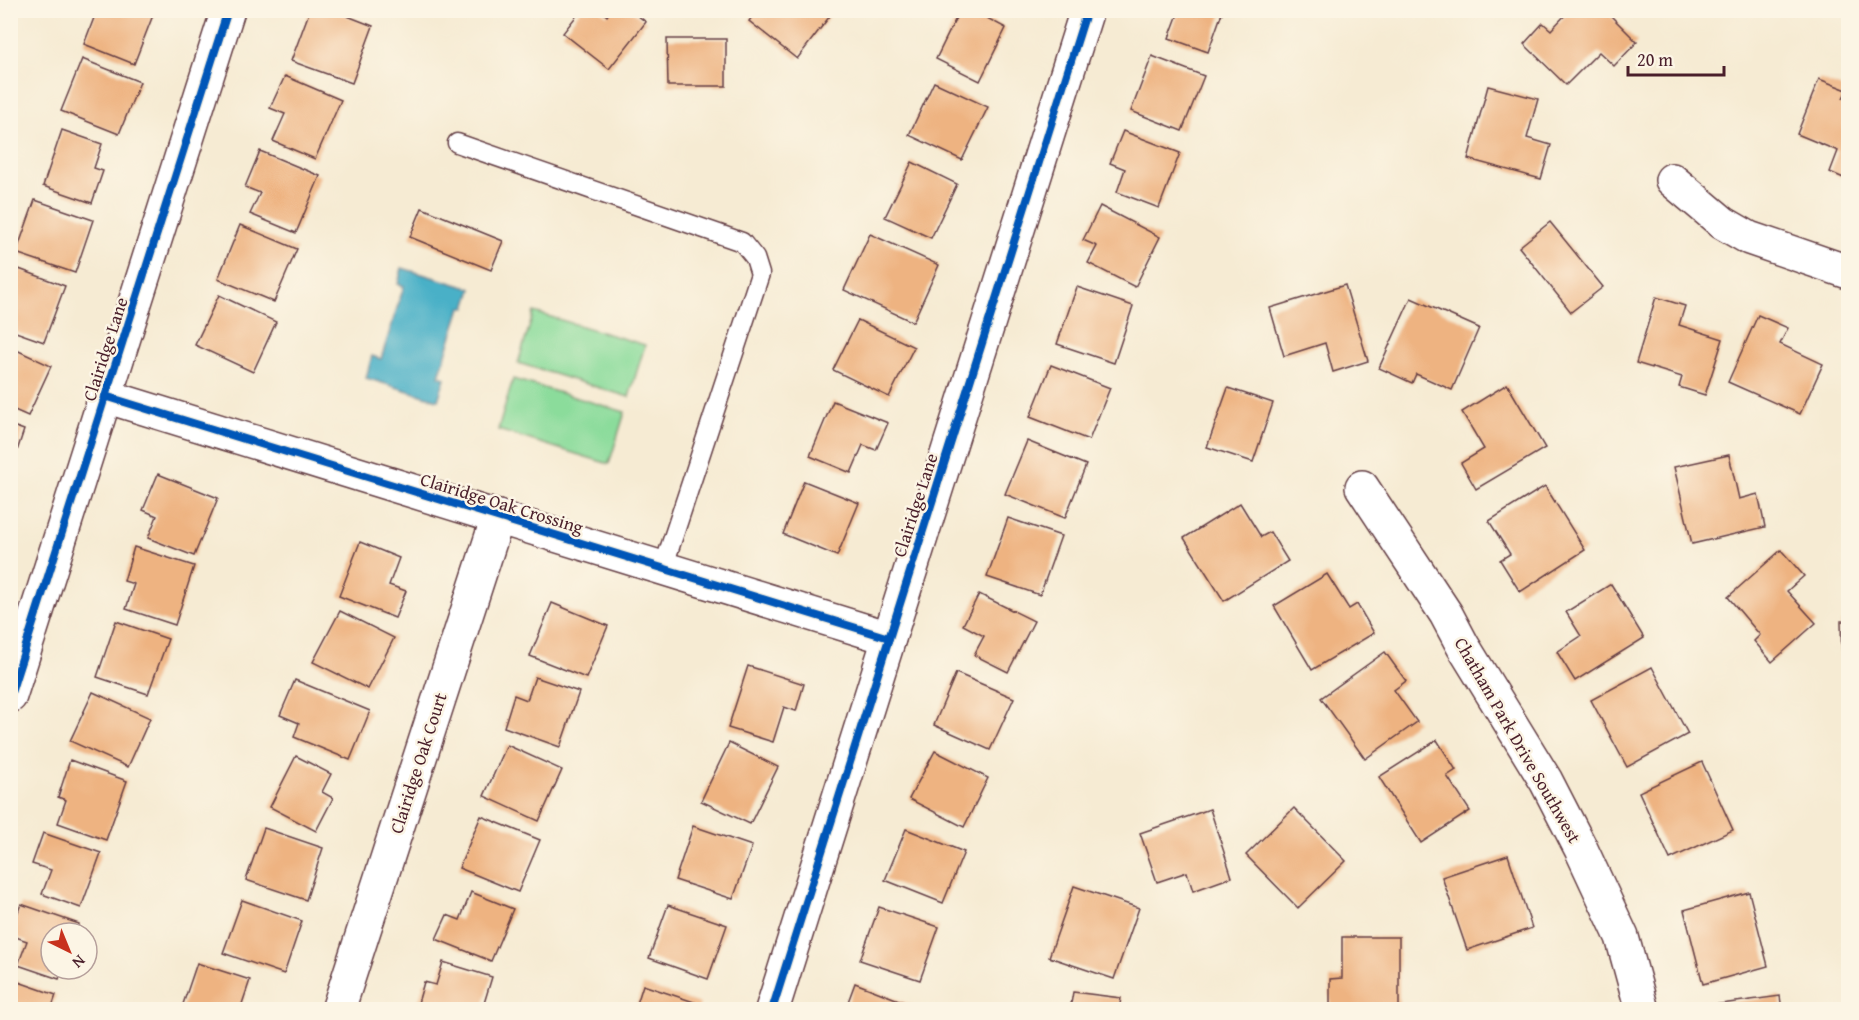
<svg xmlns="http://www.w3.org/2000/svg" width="1859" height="1020" font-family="'Gentium Book Plus',serif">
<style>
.green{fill:#8bdc9b;stroke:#6a7e63;stroke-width:1.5}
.water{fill:#48b0c7;stroke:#496879;stroke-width:1.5}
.building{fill:#eeb381}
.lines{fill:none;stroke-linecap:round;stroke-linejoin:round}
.lane-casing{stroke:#643e44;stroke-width:21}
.street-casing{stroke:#643e44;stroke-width:36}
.lane{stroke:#fff;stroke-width:18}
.street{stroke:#fff;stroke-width:33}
.cycleway-casing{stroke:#fcf5e5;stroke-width:11}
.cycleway{stroke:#0057b8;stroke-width:8}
.labels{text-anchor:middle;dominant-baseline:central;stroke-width:5;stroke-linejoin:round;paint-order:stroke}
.street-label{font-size:18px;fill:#4a1f2b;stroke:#fcf5e5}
</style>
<rect width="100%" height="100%" fill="#fcf5e5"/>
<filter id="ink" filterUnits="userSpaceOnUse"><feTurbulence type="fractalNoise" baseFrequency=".0167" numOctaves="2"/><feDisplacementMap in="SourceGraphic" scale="12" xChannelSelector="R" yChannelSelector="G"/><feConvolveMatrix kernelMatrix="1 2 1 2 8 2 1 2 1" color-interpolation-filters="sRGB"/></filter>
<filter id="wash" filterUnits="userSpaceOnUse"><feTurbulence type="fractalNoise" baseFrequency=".008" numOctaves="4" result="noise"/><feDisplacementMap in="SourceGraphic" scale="24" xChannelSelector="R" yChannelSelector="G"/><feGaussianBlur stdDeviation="1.35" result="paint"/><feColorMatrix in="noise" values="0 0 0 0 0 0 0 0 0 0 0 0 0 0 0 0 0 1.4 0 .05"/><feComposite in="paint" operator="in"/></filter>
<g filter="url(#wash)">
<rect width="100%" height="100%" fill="#f6ebd3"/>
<g class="green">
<path d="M534,312L645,345L629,397L518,363Z"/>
<path d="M513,379L625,412L609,464L498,430Z"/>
</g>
<path class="water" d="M402,268L472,289L466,308L461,307L439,376L445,378L438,400L366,378L372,356L381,359L404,286L398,284Z"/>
<g id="blocks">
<g class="building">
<path d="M97,10H155L134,64L84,44Z"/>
<path d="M310,10H332L373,26L352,83L291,61Z"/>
<path d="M581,10H600L607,16L611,10H630L646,22L609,69L563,33Z"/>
<path d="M757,10H831L833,12L797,59L749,21Z"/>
<path d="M960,10H972L1006,28L980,81L936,59Z"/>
<path d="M1223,10L1208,52L1169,38L1178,14L1169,10Z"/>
<path d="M1570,10H1605L1637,42L1614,66L1599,52L1566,85L1524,44L1543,23L1551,30Z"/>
<path d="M667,39H726V86H668Z"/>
<path d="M1152,56L1204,76L1182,131L1131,111Z"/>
<path d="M82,59L140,82L119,134L61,111Z"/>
<path d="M285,76L341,100L315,159L273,141L285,114L270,108Z"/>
<path d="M1819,79L1847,90L1843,98L1848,100V180L1830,172L1838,151L1797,134Z"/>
<path d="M934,82L988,107L962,160L909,135Z"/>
<path d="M1488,86L1538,99L1527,138L1551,145L1541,179L1468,159Z"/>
<path d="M62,130L102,144L94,168L103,171L92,203L43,186Z"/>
<path d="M1123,131L1180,153L1159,208L1117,192L1125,169L1110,163Z"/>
<path d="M260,151L320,176L296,233L250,214L260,193L245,187Z"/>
<path d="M912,162L957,184L931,238L885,217Z"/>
<path d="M35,200L93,220L75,273L16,253Z"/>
<path d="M1100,206L1160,237L1135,287L1088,263L1097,246L1083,240Z"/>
<path d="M422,208L503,241L491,270L410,237Z"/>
<path d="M1550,222L1603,287L1571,312L1519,247Z"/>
<path d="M240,225L297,249L274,302L218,279Z"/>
<path d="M870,234L939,265L913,322L844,290Z"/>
<path d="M19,269L65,286L44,342L10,330V291Z"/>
<path d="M1345,285L1368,361L1333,372L1325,343L1284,356L1270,308Z"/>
<path d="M1077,287L1133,306L1114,363L1057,344Z"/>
<path d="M219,295L276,322L253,372L195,345Z"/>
<path d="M1656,297L1685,306L1679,325L1723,339L1705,395L1679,387L1682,377L1636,363Z"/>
<path d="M1411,298L1479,328L1452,390L1416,374L1412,383L1379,368Z"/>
<path d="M1758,315L1788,328L1780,344L1823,364L1800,414L1728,382Z"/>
<path d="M858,320L914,347L889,397L833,370Z"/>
<path d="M10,347L51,366L28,416L10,408Z"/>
<path d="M1051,365L1110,388L1089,440L1030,417Z"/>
<path d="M1507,384L1545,448L1476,489L1461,463L1484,449L1462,412Z"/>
<path d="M1228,388L1273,403L1253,462L1207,447Z"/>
<path d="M833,401L888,423L876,450L863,445L851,473L810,456Z"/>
<path d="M10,425L24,430L11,469H10Z"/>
<path d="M1027,441L1086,465L1065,518L1005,494Z"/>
<path d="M1729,455L1739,499L1758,494L1765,527L1692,544L1674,467Z"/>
<path d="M158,474L218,498L194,556L148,538L157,516L143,510Z"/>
<path d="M804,481L859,503L837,556L783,534Z"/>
<path d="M1545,486L1585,550L1520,592L1500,560L1510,554L1489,521Z"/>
<path d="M1240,503L1261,537L1270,532L1288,561L1224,601L1184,538Z"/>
<path d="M1008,518L1061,536L1040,595L987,577Z"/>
<path d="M360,542L399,558L389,585L406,591L395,618L339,596Z"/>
<path d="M134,547L194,566L175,625L126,609L134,584L124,581Z"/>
<path d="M1781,550L1804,576L1787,591L1816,623L1772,662L1754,641L1760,635L1728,597Z"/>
<path d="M1327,574L1349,609L1357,604L1374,633L1312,670L1274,606Z"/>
<path d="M1611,584L1644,638L1575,681L1557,652L1581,636L1566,612Z"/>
<path d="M979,594L1034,621L1008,672L974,655L984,636L963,625Z"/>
<path d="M552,603L608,626L586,678L530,656Z"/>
<path d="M340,611L394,638L368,689L313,662Z"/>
<path d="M116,621L168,639L148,694L97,677Z"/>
<path d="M1841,621H1848V663H1842Z"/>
<path d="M1385,652L1406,681L1394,690L1417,722L1365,759L1321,698Z"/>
<path d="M748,666L804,684L796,711L784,707L773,742L728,728Z"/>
<path d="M1652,667L1688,734L1627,767L1591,700Z"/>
<path d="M956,673L1014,698L990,750L934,725Z"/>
<path d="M535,677L579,692L560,747L504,727L514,695L527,700Z"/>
<path d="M295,680L370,711L350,760L294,737L299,723L280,715Z"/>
<path d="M93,692L150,718L128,767L70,741Z"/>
<path d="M1437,740L1456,770L1447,776L1470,811L1421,843L1379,777Z"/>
<path d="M729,743L778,767L750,824L701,801Z"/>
<path d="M507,745L562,770L539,821L484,796Z"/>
<path d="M935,751L988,778L964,827L909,799Z"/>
<path d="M296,756L331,774L322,792L333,798L316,831L270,807Z"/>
<path d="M70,760L127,781L106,840L58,823L66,800L58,797Z"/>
<path d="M1702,762L1733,830L1670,859L1639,792Z"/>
<path d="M1294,808L1346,861L1298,908L1246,855Z"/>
<path d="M1210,809L1232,877L1193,891L1187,872L1157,882L1140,833Z"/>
<path d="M481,816L540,840L518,892L459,868Z"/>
<path d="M693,826L752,846L733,899L675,880Z"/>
<path d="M264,828L323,848L306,900L246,880Z"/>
<path d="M906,829L964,852L943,903L885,880Z"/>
<path d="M43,833L101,853L81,908L42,894L51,870L32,864Z"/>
<path d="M1508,855L1532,928L1467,950L1442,877Z"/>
<path d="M1074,886L1139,908L1114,979L1049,957Z"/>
<path d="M471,892L513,909L491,961L436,939L447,915L460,920Z"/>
<path d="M1749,892L1768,966L1703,984L1684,910Z"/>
<path d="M242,900L302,921L284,974L223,953Z"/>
<path d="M21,904L79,924L76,933H51V969H63L59,979L18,965L27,941L10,935V933Z"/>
<path d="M668,905L727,925L708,979L649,958Z"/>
<path d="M879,907L939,927L920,980L860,960Z"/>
<path d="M1342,937H1399V1010H1330V979L1342,978Z"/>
<path d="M443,962L492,977L482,1010H416L424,982L436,985Z"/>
<path d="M197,963L250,980L240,1010H181Z"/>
<path d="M10,979L56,995L51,1010H10Z"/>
<path d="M855,983L914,1006L912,1010H845Z"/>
<path d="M643,985L700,1004L698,1010H635Z"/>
<path d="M1073,992L1121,998L1119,1010H1070Z"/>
<path d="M1780,996L1782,1010H1714V1005Z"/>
</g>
</g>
</g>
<g filter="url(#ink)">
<use href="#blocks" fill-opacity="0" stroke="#643e44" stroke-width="1.5"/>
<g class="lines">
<g class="lane-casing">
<path id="lane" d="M457,143L742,242L755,258L760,274L663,568"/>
</g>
<g class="street-casing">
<g id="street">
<path d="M1672,180L1723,223L1749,238L1848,272"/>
<path d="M105,396L889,638"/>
<path d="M1362,487L1446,614L1463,646L1546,781L1581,849L1622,937L1642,1010"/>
<path d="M10,696L228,10"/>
<path d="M338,1010L498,517"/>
<path d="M772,1010L1087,10"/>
</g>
</g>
<use href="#lane" class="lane"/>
<use href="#street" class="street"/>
<g class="cycleway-casing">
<g id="cycleway">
<path d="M105,396L889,638"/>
<path d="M10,696L228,10"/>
<path d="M772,1010L1087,10"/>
</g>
</g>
<use href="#cycleway" class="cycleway"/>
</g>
</g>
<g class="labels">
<g class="street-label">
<text transform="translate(105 349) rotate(-72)">Clairidge Lane</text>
<text transform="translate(502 503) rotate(17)">Clairidge Oak Crossing</text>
<text transform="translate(915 505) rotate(-72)">Clairidge Lane</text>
<text transform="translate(1518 740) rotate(60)">Chatham Park Drive Southwest</text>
<text transform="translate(418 763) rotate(-72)">Clairidge Oak Court</text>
</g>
</g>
<rect width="1859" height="1020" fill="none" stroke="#fcf5e5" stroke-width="36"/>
<g transform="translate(69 951) rotate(137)"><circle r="28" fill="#fcf5e5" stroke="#b59f9b" stroke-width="1.5"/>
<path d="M0-4.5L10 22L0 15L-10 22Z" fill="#c8321e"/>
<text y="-9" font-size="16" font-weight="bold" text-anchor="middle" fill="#4a1f2b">N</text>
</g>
<path d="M1628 66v9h96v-9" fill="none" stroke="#4a1f2b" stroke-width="3"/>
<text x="1637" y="66" font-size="18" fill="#4a1f2b" stroke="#fcf5e5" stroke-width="4.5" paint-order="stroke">20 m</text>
</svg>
